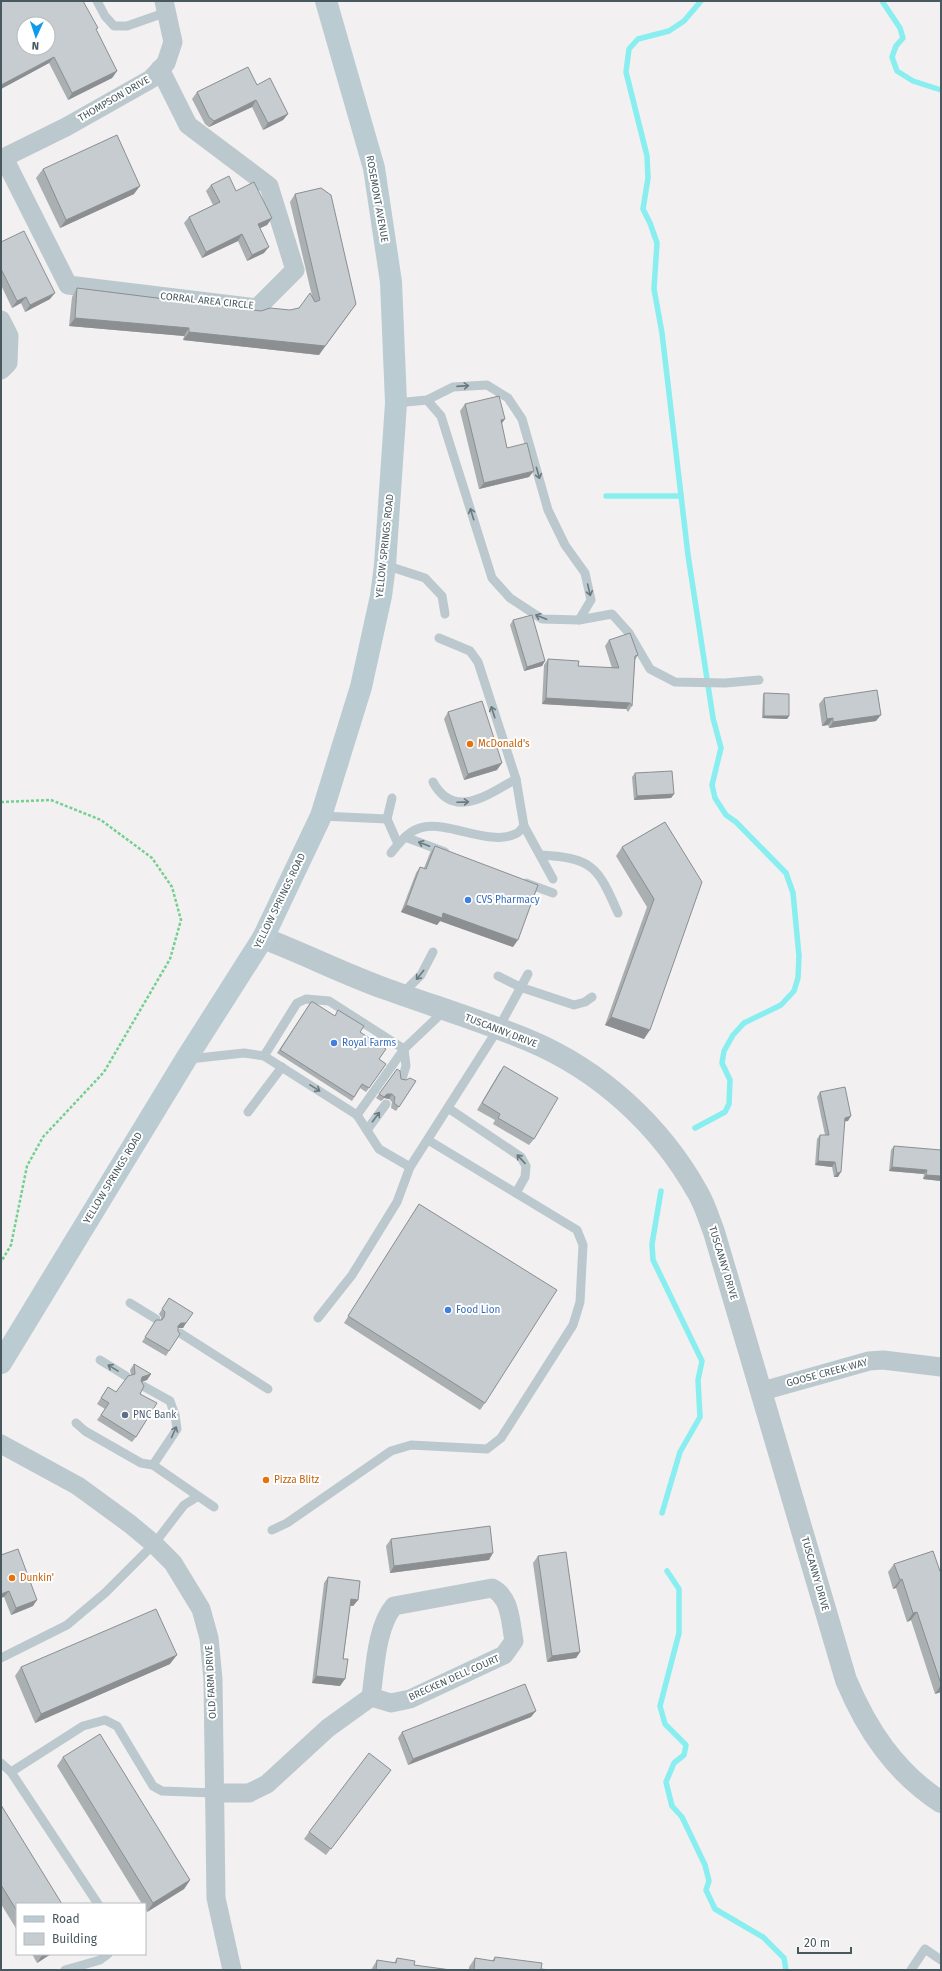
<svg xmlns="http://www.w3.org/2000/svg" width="942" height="1971" font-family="'Fira Sans',sans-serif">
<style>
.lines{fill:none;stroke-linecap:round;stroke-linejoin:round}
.stream{stroke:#88eeef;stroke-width:5.5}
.path{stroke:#73d091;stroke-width:2.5;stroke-dasharray:3 2;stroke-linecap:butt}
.service{stroke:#bbc8cd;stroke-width:9}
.minor{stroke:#bbc8cd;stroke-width:19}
.tertiary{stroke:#bbc8cd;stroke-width:22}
.secondary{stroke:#bbcbd2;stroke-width:22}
.wall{fill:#aaafb2}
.shaded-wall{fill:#8b8f91}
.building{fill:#c6cccf;stroke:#8b8f91;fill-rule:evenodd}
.oneway{stroke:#6a7a7f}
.food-dot{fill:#e8710a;stroke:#fff;stroke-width:1.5}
.shop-dot{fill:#3f7fe0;stroke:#fff;stroke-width:1.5}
.service-dot{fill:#5c6f8a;stroke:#fff;stroke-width:1.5}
.labels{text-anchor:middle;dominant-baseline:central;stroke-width:4;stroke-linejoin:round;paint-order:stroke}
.street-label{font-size:10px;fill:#47585e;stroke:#fff}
.food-label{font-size:10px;fill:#c56008;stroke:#fff;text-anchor:start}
.shop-label{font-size:10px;fill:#366cbe;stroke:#fff;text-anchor:start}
.service-label{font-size:10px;fill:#4e5e75;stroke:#fff;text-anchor:start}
</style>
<rect width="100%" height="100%" fill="#f2f0f0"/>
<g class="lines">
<g class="stream">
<path d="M882,1L900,28L903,38L896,46L892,57L897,71L913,81L941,90"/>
<path d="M606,496H681"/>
<path d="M695,1128L725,1112L729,1104L730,1080L722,1063L724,1051L733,1035L744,1023L781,1005L794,991L798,978L799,956L793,893L786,873L736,822L726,815L715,798L712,785L721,748L713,718L688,555L662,333L654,289L657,243L650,223L643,209L648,178L647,156L626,72L629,49L638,39L669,31L684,21L701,1"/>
<path d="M661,1191L652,1244L653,1260L702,1361L698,1380L700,1417L680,1452L662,1513"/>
<path d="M667,1571L679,1589V1633L660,1706L665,1724L686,1745L684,1755L674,1763L666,1782L672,1806L682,1817L705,1865L709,1881L706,1890L715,1909L763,1937L784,1958L786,1970"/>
</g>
<path class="path" d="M1,802L51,800L101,820L152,858L172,887L181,920L170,959L104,1072L43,1137L27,1166L11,1245L1,1262"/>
<g class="service">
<path d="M97,1L105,16L114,26H127L167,12"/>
<path d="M427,400L441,416L492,578L510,598L542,619L579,620L612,614L629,633L650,669L675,682L725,683L759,680"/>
<path d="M396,403L427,400L453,387L487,385L508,398L522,419L548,510L565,545L585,573L591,600L579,620"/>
<path d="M385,565L425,578L442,596L445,614"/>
<path d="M516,779L524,826L553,879"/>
<path d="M433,782C454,821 489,794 516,779L478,662L470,651L439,638"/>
<path d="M321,816L387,819L392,798"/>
<path d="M387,819L398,844"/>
<path d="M405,837L445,852"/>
<path d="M391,853C400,842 410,829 424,827C450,822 491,846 515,834C519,833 522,828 524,826"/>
<path d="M541,855C593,858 598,867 618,913"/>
<path d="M526,883L553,893"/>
<path d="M498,976L520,987L574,1005L585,1002L592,997"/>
<path d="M402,994L421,975L433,952"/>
<path d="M264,1056L297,1003L306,999L329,1001L404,1049L406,1066L402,1079"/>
<path d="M189,1059L244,1053L264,1056L357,1115L379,1149L410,1167"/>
<path d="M448,1108L521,1157L526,1166L525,1177L516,1193"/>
<path d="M248,1112L282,1067"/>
<path d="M357,1115L404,1049L444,1011"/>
<path d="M367,1130L386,1104"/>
<path d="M130,1303L156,1319"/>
<path d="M318,1318L352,1275L397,1202L410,1167L498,1029L528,974"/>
<path d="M180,1333L268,1389"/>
<path d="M100,1360L126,1376"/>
<path d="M143,1386L170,1401L175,1415L177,1429L153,1465"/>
<path d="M76,1423L85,1431L141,1463L153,1465L214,1507"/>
<path d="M272,1530L287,1523L391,1451L411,1445L487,1449L501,1438L573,1325L580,1302L583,1245L577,1230L428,1140"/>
<path d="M1,1658L67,1625L105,1593L154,1544L184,1505L197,1497"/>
<path d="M1,1763L11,1772L98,1904"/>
<path d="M11,1772L83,1726L105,1720L117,1726L153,1786L162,1791L214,1793"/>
<path d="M65,1970L100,1960L108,1954"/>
<path d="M911,1970L925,1949L941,1960"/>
</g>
<g class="minor">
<path d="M4,158L68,285L257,308L295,270L269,186L188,125L160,69"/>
<path d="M1,159L66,127L151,79L166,63L173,42L164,1"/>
<path d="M1,320L9,336L8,363L1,370"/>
<path d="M762,1391L869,1361L883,1360L941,1367"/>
<path d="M1,1444L78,1486L130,1524L154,1544L173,1563L201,1609L209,1638L213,1679L216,1898L232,1970"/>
<path d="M214,1793H249L267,1784L328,1728L371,1697C375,1670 376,1627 394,1606L492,1588C511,1598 510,1620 514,1641L504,1655L410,1699L391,1703L371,1697"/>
</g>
<path class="tertiary" d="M263,938C305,954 344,974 386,989C433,1006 482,1021 528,1040C600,1070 660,1125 698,1193C705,1205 709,1219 714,1232L846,1680C867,1730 895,1772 941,1802"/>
<path class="secondary" d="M1,1363L186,1059L263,938L321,816L361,687L381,596L385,565L396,403L391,282L374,168L326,1"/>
</g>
<g class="wall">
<path d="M96,30L117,71L112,78L68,100L49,63L1,89Z"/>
<path d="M257,85L288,114L283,120L263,130L252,107L209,127L205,124L192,99L197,92Z"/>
<path d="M43,169L134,194L60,228L36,178Z"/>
<path d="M211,185L236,191L272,218L267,225L260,228L264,253L247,261L238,241L202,258L184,223L189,217L213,205L206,191Z"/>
<path d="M295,194L331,195L319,355L183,340L184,336L69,326L72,297L77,288L261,311L290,310L299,308L312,296L290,202Z"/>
<path d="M1,242L50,299L25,312L21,303L12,308L1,285Z"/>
<path d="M465,404L501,424L507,448L529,477L479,489L460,411Z"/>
<path d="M513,620L545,661L542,666L524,671L510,625Z"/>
<path d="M609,640L638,655L635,660L632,706L628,712L626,709L542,704L544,665L548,659L578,666L612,668L605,646Z"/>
<path d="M764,693L789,716L787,719L762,718L763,695Z"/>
<path d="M824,698L876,721L829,728L828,725L822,726L819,704Z"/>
<path d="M448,712L497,770L464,780L444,719Z"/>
<path d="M635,773L674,794L671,798L634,800L632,777Z"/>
<path d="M665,822L644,1039L605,1025L647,907L616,856L622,847Z"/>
<path d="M435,846L513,947L440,921L437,925L401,912L416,873L420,867L424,868L430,853Z"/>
<path d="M311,1002L360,1032L379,1059L386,1064L366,1092L360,1088L352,1101L277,1053Z"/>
<path d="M504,1066L534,1139L529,1145L493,1124L495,1120L477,1110L499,1073Z"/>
<path d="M397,1069L401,1079L406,1080L416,1081L396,1111L391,1108L392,1102L389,1099L384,1098L381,1101L376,1098Z"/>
<path d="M820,1092L848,1121H845L838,1177H834L832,1167L815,1165L817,1139L820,1135H825L817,1097Z"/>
<path d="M894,1146L941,1181L923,1179L924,1174L889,1171L891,1150Z"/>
<path d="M419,1204L485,1403L480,1410L344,1323Z"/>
<path d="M169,1298L186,1323L183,1328H178L169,1351L166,1356L142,1342L156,1320H161V1317L159,1314Z"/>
<path d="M134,1364L151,1374L147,1380L142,1382L136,1437L132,1442L97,1420L105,1409L97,1404L108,1387L116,1392L131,1375L130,1370Z"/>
<path d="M391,1539L489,1560L390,1573L386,1546Z"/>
<path d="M1,1555L33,1606L11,1615L4,1597Z"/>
<path d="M538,1556L580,1652L576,1658L547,1662L533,1563Z"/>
<path d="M894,1564L941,1574V1692L935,1694L911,1620L907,1622L896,1588L893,1589L888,1572Z"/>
<path d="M328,1577L358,1600L353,1606H350L340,1686L312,1683L324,1583Z"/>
<path d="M170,1664L35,1723L15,1676L21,1667Z"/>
<path d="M531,1717L408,1765L398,1738L402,1732Z"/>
<path d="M63,1757L190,1880L184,1889L147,1912L145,1908V1904H142L57,1766Z"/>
<path d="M386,1776L326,1855L304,1839L309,1832Z"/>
<path d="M1,1805L17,1904V1930L1,1904Z"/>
<path d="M32,1954H51L37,1963Z"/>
<path d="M495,1957L541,1969L550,1970H469V1967L475,1958L492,1961Z"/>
<path d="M397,1958L414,1965L451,1970H371L377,1960L394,1963Z"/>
</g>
<g class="shaded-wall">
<path d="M54,57L49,63L1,89V85Z"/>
<path d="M117,71L112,78L68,100L72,93Z"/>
<path d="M256,100L252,107L209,127L214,121Z"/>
<path d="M288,114L283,120L263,130L268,123Z"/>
<path d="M140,186L134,194L60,228L66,220Z"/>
<path d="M272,218L267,225L254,231L258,224Z"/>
<path d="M242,234L238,241L202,258L206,252Z"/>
<path d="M269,247L264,253L247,261L252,255Z"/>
<path d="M55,293L50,299L25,312L30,305Z"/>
<path d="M26,297L21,303L12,308L17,301Z"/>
<path d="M356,304L319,355L183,340L189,332Z"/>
<path d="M75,318L189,328L184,336L69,326Z"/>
<path d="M505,419L500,426L501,420Z"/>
<path d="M534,471L529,477L479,489L484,483Z"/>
<path d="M545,661L542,666L524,671L527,667Z"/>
<path d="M546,698L630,703L626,709L542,704Z"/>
<path d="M881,715L876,721L829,728L833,722Z"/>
<path d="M764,716H789L787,719L762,718Z"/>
<path d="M833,718L828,725L822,726L827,719Z"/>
<path d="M502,763L497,770L464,780L468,774Z"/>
<path d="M674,794L671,798L634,800L637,796Z"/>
<path d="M406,905L443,913L518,940L513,947L440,921L437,925L401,912Z"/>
<path d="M611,1017L650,1030L644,1039L605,1025Z"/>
<path d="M387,1094H392L389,1099L384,1098L381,1101L384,1097Z"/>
<path d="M851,1116L848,1121L842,1122L845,1118Z"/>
<path d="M818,1161L835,1162L832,1167L815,1165Z"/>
<path d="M892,1167L927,1170L924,1174L889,1171Z"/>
<path d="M841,1172L838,1177H834L837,1173Z"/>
<path d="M926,1175L941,1176V1181L923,1179Z"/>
<path d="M181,1323H186L183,1328H178V1326Z"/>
<path d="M151,1374L147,1380L138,1383L142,1377Z"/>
<path d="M493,1553L489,1560L390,1573L394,1566Z"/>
<path d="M902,1579L896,1588L893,1589L900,1580Z"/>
<path d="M9,1591L4,1597L1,1598V1594Z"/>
<path d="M351,1599L358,1600L353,1606L346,1605Z"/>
<path d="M37,1600L33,1606L11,1615L16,1608Z"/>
<path d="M917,1612L911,1620L907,1622L913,1613Z"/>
<path d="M580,1652L576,1658L547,1662L552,1656Z"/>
<path d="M177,1655L170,1664L35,1723L41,1714Z"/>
<path d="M316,1676L345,1679L340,1686L312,1683Z"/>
<path d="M941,1685V1692L935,1694Z"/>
<path d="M536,1711L531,1717L408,1765L413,1759Z"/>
<path d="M190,1880L184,1889L147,1912L153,1903Z"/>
<path d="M43,1954H51L37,1963Z"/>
</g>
<g class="building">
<path d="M1,1H83L98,28L96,29L117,71L72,93L54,57L1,85ZM24,24H48V48H24Z"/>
<path d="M248,67L257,85L270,78L288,114L268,123L256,100L214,121L209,117L197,92Z"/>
<path d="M117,135L140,186L66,220L43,169Z"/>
<path d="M229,176L236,191L254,182L272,218L258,224L269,247L252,255L242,234L206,252L189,217L220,202L211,185Z"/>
<path d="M321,188L331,195L356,304L325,346L189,332V328L75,318L77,288L261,311L270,308L290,310L299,308L310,293L315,302L320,300L295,194Z"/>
<path d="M24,231L55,293L30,305L26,297L17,301L1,269V242Z"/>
<path d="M499,396L505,419L501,420L507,448L527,443L534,471L484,483L465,404Z"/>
<path d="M532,615L545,661L527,667L513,620Z"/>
<path d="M630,633L638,655L635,656L632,706L630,703L546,698L548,659L579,661L578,666L619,668L609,640Z"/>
<path d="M877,690L881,715L833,722V718L827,719L824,698Z"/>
<path d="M764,693L789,694V716H764Z"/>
<path d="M482,701L502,763L468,774L448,712Z"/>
<path d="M672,771L674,794L637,796L635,773Z"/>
<path d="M665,822L702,882L650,1030L611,1017L654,899L622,847Z"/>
<path d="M435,846L538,885L518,940L443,913L442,918L406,905L420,867L426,869Z"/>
<path d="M311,1002H313L335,1016L338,1010L364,1026L360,1032L386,1049L379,1059L386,1064L369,1088L362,1084L354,1097L280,1050Z"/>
<path d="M504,1066L558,1098L534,1139L498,1118L500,1114L482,1103Z"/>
<path d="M397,1069L400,1071L401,1079L406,1080L410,1078L416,1081L399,1107L394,1103L395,1097L392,1094H387L384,1097L379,1094Z"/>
<path d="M845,1087L851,1116L845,1118L841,1172L837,1173L835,1162L818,1161L820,1135H829L820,1092Z"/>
<path d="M894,1146L941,1150V1176L926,1175L927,1170L892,1167Z"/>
<path d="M419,1204L557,1290L485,1403L348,1316Z"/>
<path d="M169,1298L193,1313L186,1323H181L178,1326V1331L180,1334L169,1351L145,1337L156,1320H162L164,1317L165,1312L162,1309Z"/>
<path d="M134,1364L151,1374L142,1377L141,1381L144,1386L140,1394L157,1403L136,1437L101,1415L109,1403L101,1398L108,1387L116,1392L128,1376L135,1374Z"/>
<path d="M490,1526L493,1553L394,1566L391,1539Z"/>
<path d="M18,1549L37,1600L16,1608L9,1591L1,1594V1555Z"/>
<path d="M933,1551L941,1574V1684L917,1612L913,1613L902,1579L900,1580L894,1564Z"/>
<path d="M566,1552L580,1652L552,1656L538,1556Z"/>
<path d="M328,1577L360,1581L358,1600L351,1599L343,1659H348L345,1679L316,1676Z"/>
<path d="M156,1609L177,1655L41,1714L21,1667Z"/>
<path d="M525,1684L536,1711L413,1759L402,1732Z"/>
<path d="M100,1734L190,1880L153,1903L63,1757Z"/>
<path d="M369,1753L391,1770L331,1849L309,1832Z"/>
<path d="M1,1805L62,1904H17V1911L1,1885Z"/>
<path d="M495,1957L542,1963L541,1969L550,1970H474L475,1958L494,1961Z"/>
<path d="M397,1958L415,1961L414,1965L451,1970H376L377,1960L396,1963Z"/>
</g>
<defs><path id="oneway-shaft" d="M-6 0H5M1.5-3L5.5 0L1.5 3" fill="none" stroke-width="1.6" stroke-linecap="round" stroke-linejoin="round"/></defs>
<g class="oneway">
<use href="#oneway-shaft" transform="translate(463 386) rotate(-4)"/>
<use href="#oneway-shaft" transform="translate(538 473) rotate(74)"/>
<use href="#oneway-shaft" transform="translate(472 514) rotate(-107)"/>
<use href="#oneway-shaft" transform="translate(589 590) rotate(77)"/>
<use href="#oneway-shaft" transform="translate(541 617) rotate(-159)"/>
<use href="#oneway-shaft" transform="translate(493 712) rotate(-108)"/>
<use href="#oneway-shaft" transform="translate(463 802) rotate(-2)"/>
<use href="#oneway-shaft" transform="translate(424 844) rotate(-159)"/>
<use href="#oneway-shaft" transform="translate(420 975) rotate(129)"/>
<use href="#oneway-shaft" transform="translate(315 1088) rotate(32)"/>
<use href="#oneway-shaft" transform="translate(376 1117) rotate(-53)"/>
<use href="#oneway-shaft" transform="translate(521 1159) rotate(-133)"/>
<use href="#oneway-shaft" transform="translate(113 1368) rotate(-149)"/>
<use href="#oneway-shaft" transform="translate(174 1432) rotate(-66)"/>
</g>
<g class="food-dot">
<circle cx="470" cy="744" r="4"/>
<circle cx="266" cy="1480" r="4"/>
<circle cx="12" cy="1578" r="4"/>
</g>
<g class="shop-dot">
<circle cx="468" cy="900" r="4"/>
<circle cx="334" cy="1043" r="4"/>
<circle cx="448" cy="1310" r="4"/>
</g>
<circle class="service-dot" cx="125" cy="1415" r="4"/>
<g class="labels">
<g class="street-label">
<text transform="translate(114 99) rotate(-30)">THOMPSON DRIVE</text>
<text transform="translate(377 199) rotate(80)">ROSEMONT AVENUE</text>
<text transform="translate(207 301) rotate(6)">CORRAL AREA CIRCLE</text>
<text transform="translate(385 546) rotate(-84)">YELLOW SPRINGS ROAD</text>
<text transform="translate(280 901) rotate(-64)">YELLOW SPRINGS ROAD</text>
<text transform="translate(501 1031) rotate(21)">TUSCANNY DRIVE</text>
<text transform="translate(113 1178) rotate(-59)">YELLOW SPRINGS ROAD</text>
<text transform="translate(723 1263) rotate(73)">TUSCANNY DRIVE</text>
<text transform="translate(827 1373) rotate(-15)">GOOSE CREEK WAY</text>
<text transform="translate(815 1574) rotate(74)">TUSCANNY DRIVE</text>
<text transform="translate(454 1678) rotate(-24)">BRECKEN DELL COURT</text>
<text transform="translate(211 1682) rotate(-93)">OLD FARM DRIVE</text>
</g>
<g class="food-label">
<text x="478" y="744">McDonald's</text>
<text x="274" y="1480">Pizza Blitz</text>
<text x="20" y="1578">Dunkin'</text>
</g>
<g class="shop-label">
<text x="476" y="900">CVS Pharmacy</text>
<text x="342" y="1043">Royal Farms</text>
<text x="456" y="1310">Food Lion</text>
</g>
<g class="service-label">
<text x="133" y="1415">PNC Bank</text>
</g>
</g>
<rect width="942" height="1971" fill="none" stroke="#47585e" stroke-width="4"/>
<rect x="16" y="1903" width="130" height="52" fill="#ffffff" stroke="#b5bcbf"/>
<rect x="24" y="1916" width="20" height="6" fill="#bbcbd2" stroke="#b5bcbf"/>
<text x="52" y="1923" font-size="12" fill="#47585e">Road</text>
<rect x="24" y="1933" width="20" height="12" fill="#c6cccf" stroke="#b5bcbf"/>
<text x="52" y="1943" font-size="12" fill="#47585e">Building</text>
<g transform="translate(36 36) rotate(183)"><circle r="19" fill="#ffffff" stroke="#b5bcbf"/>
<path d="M0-3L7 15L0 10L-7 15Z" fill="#129aea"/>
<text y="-6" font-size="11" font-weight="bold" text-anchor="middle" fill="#47585e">N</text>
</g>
<path d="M798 1947v6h53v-6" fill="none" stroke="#47585e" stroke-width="2"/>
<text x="804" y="1947" font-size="12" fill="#47585e" stroke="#ffffff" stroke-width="3" paint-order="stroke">20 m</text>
</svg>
